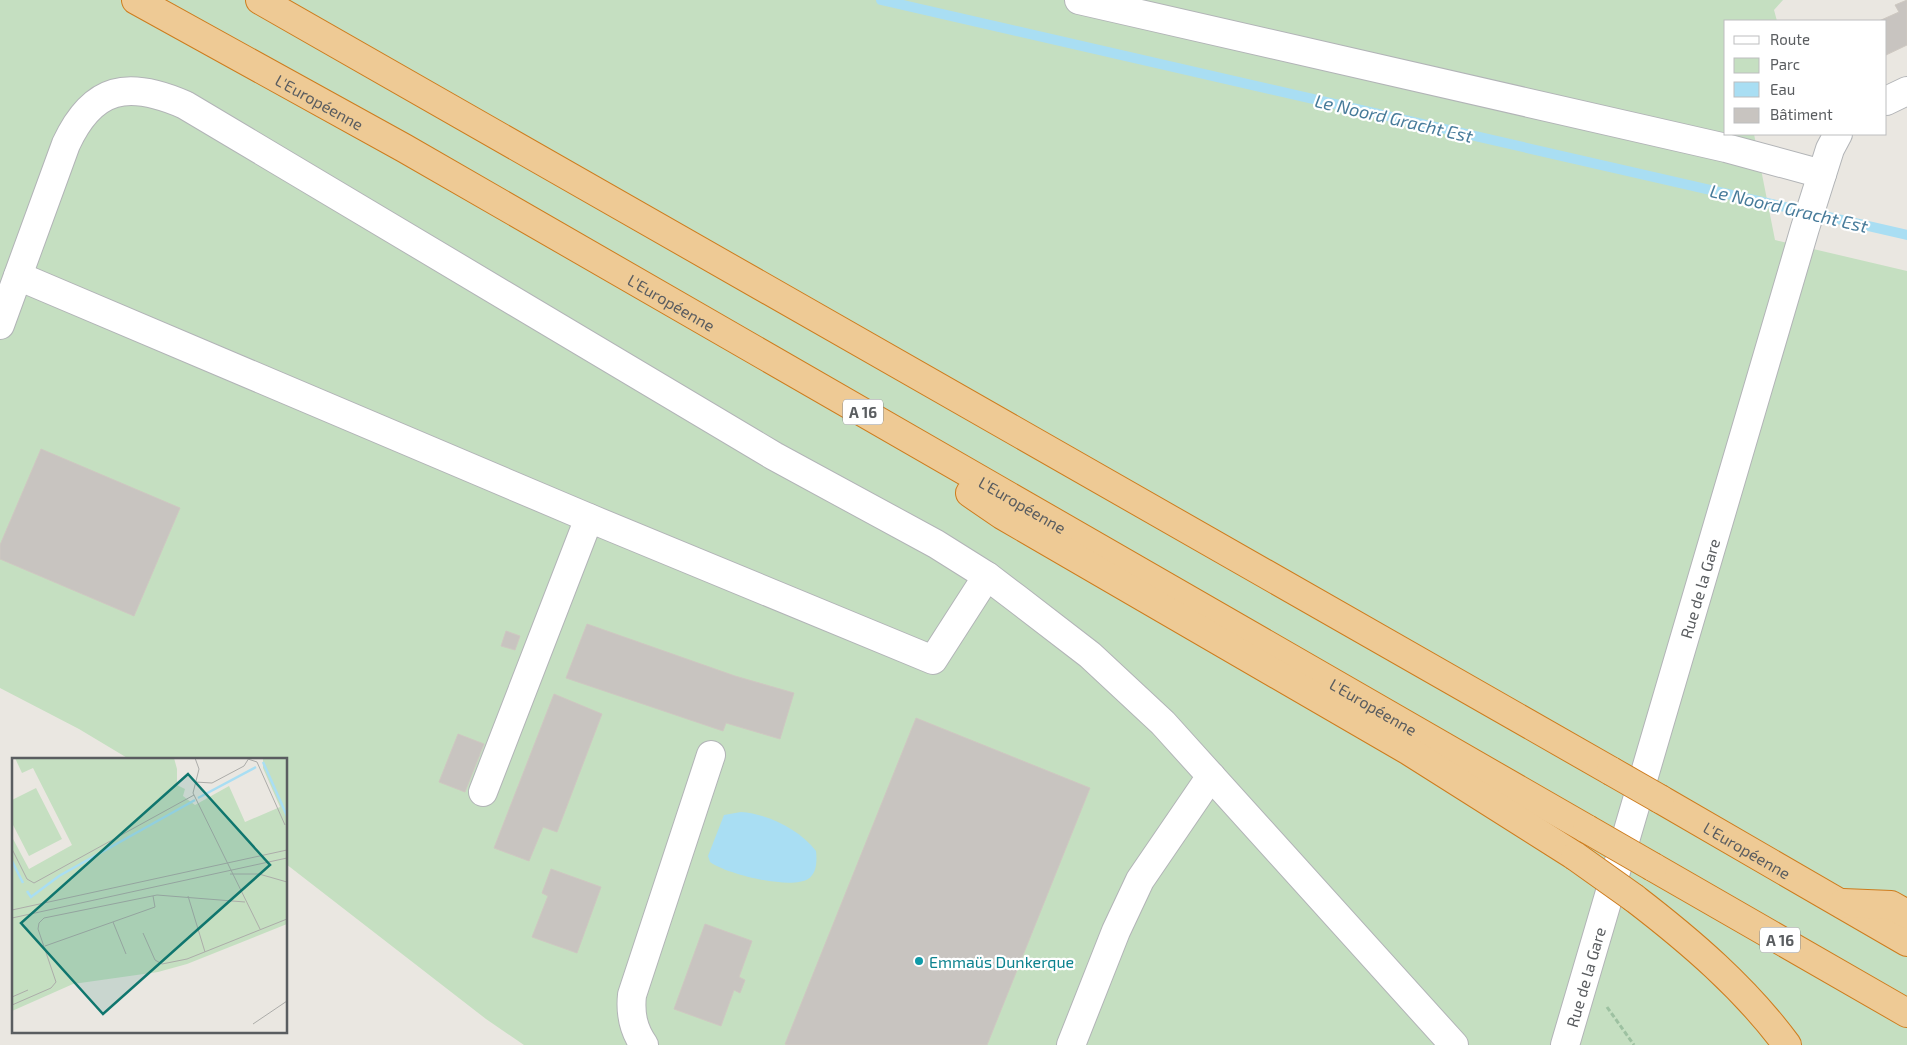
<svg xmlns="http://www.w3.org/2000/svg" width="1907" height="1045" font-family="'Exo 2',sans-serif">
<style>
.green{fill:#c5dfc1}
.water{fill:#a9def3}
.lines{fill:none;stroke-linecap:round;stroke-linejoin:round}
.stream{stroke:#a9def3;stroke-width:10}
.building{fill:#c8c4c0;stroke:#cec8c1}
.minor-casing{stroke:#b2b4b7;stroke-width:30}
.highway-casing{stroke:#ce7c1d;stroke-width:30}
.path{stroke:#9dc1a1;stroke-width:3;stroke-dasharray:5 2.5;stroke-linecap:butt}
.minor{stroke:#fff;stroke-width:28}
.highway{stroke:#eeca95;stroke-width:28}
.highway-bridge-casing{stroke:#ce7c1d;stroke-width:30;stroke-linecap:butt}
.highway-bridge{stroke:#eeca95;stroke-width:28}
.culture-dot{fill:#0f9aa8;stroke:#fff;stroke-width:2}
.labels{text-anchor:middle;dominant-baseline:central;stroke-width:4.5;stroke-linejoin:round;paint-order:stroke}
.shield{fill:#fff;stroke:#8c8e90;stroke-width:1}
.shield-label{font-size:15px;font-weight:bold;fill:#5a5d60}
.street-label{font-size:16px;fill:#5a5d60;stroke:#fff}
.culture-label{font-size:16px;fill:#0d838f;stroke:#fff;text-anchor:start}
.water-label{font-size:18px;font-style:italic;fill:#477b9a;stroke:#fff}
.inset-river{fill:none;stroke:#a9def3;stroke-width:2.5}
.inset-road{fill:none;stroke:#acaca9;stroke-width:1}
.view{fill:#0f766e;fill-opacity:0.15;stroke:#0f766e;stroke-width:2.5}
.inset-edge{fill:none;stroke:#5a5d60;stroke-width:2.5}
</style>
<rect width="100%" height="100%" fill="#eae7e1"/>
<path class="green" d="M0,0H1783L1774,10L1777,21H1726V134H1754L1775,240L1907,271V1045H524L486,1019L286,864V759H129L79,729L0,688Z"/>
<path class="water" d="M741,812C768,814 799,829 816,851C817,861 817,873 808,879C790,890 726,874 710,862L708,856L724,815Z"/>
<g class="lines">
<path class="stream" d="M881,0L1907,235"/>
</g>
<g class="building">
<path d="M1907,0V45L1886,55V21H1879L1899,12L1895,5Z"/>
<path d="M41,449L180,508L134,616L0,559V545Z"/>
<path d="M587,624L735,676L794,693L780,739L726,723L723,731L566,678Z"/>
<path d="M506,631L520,636L515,650L501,646Z"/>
<path d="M554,694L602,714L557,832L543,827L529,861L494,848Z"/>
<path d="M916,718L1090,788L987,1045H788L785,1044Z"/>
<path d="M458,734L484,744L465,792L439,782Z"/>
<path d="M551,869L601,887L577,953L532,937L548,896L542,893Z"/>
<path d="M705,924L752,941L739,977L745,980L740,993L734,990L721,1026L674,1009Z"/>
</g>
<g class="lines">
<g class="minor-casing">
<g id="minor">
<path d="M1079,0L1726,148L1822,174"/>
<path d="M1886,101L1907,91"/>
<path d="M18,276L589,518L933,660L987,576"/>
<path d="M0,325L66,144C93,86 128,80 185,105L774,456L936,544L987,576L1016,598L1090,655L1163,723L1454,1045"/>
<path d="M483,792L589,518"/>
<path d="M644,1045C633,1029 630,1014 632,995L711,755"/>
<path d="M1071,1045L1116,931L1140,880L1211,776"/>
<path id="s1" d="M1565,1045L1805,228L1830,149L1838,134"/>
</g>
</g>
<g class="highway-casing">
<g id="highway">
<path id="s2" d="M136,0L404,148L1587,829"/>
<path d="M260,0L1611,771"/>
<path d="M970,493L1002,515L1409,751L1575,856"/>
<path id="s3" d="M1660,799L1907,942"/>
<path d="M1653,867L1907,1013"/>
<path d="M1634,898C1690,941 1745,988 1787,1045"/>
<path d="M1843,903L1891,905L1907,914"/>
</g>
</g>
<path class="path" d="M1607,1007L1634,1045"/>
<use href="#minor" class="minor"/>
<use href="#highway" class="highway"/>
<g class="highway-bridge-casing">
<g id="highway-bridge">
<path d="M1611,771L1660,799"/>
<path d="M1587,829L1653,867"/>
<path d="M1575,856L1634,898"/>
</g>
</g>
<use href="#highway-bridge" class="highway-bridge"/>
</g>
<circle class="culture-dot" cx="919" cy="961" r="5"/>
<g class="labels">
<g class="shield">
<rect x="843" y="399.5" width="40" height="25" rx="4"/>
<rect x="1760" y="927.5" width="40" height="25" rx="4"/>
</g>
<g class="shield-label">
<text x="863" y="412">A 16</text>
<text x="1780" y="940">A 16</text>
</g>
<g class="street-label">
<text stroke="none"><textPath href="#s2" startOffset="210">L'Européenne</textPath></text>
<text stroke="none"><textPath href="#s2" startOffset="615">L'Européenne</textPath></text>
<text stroke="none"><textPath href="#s2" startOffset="1020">L'Européenne</textPath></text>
<text stroke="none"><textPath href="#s1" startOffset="476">Rue de la Gare</textPath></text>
<text stroke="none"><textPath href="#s2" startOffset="1425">L'Européenne</textPath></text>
<text stroke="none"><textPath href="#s3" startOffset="101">L'Européenne</textPath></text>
<text stroke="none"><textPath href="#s1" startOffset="71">Rue de la Gare</textPath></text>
</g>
<g class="culture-label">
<text x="929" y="961">Emmaüs Dunkerque</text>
</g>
<g class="water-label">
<text transform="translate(1394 118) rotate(13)">Le Noord Gracht Est</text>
<text transform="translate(1789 208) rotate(13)">Le Noord Gracht Est</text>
</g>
</g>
<g transform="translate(12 758)">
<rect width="275" height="275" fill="#eae7e1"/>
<path d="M3,0H162L165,11V27L173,31L171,38L183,47L217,28L233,64L268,49L251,10V0H275V166L175,206L146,214L61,226L0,253V79L17,111L60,87L21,10L10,15ZM24,30L50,81L17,98L0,65V42Z" fill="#c5dfc1"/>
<path class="inset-river" d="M251,4L275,58M186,40L244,9M0,103L11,125M15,133L19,139L47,118L183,42"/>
<path class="inset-road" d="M183,0L187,11L181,35L248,171M236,1L245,4L273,67M183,24L200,25L232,8L237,0M0,91L15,121L22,125L182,37M218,116H247L275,124M176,138L193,194M0,152L275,92M0,160L275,100M101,164L114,196M131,175L143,202L150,206L175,201L275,161M33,188L143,149L141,138M0,239L16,232M0,247L39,230L44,224L26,171L27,165L32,160L145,137L233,144M241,266L275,243"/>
<path class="view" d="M176,16L258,107L91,256L9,165Z"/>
<rect width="275" height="275" class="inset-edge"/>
</g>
<rect x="1724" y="20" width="162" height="115" fill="#ffffff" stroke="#bdbebf"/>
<rect x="1734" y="36" width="25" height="8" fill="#ffffff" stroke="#bdbebf"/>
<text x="1770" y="45" font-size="15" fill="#5a5d60">Route</text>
<rect x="1734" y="58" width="25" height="15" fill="#c5dfc1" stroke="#bdbebf"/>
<text x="1770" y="70" font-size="15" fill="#5a5d60">Parc</text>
<rect x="1734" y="82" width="25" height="15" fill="#a9def3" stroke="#bdbebf"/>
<text x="1770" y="95" font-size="15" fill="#5a5d60">Eau</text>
<rect x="1734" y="108" width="25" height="15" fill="#c8c4c0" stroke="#bdbebf"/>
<text x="1770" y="120" font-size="15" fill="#5a5d60">Bâtiment</text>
</svg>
